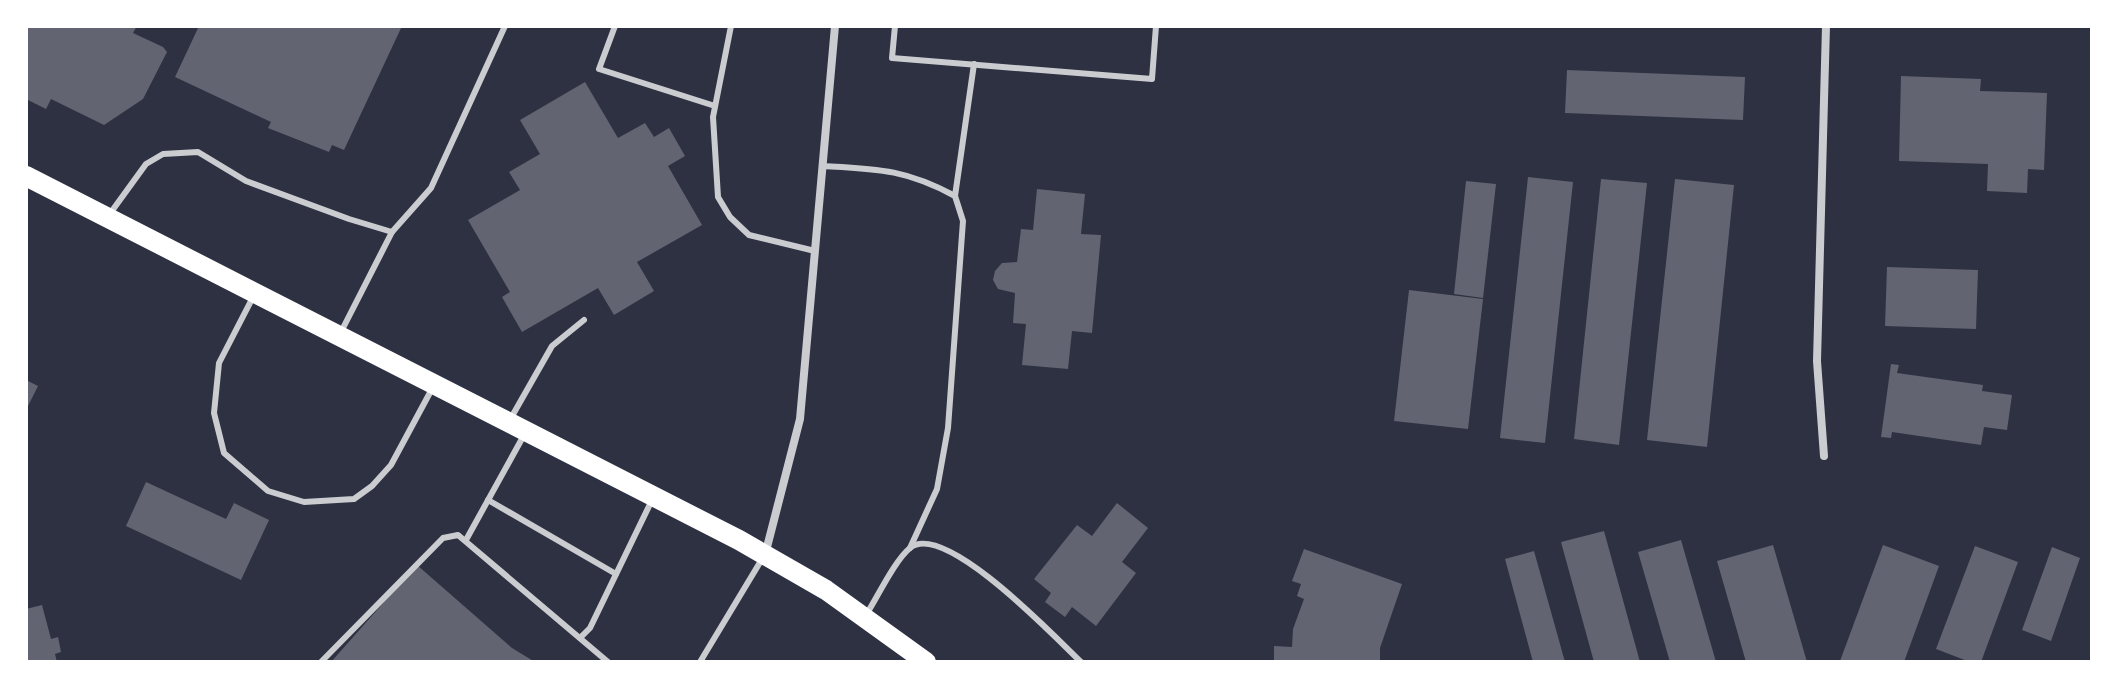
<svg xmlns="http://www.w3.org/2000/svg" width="2118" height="688" font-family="Overpass,sans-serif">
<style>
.building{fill:#626471}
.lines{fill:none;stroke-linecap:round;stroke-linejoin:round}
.service{stroke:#caccd0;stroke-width:6}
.minor{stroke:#caccd0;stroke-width:8}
.primary{stroke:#fff;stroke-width:20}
</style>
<rect width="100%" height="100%" fill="#2d3142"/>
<g class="building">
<path d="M26,26H137L133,33L163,47L167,52L143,99L104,125L51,99L46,109L26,99Z"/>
<path d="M199,26H402L344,150L332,145L329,152L268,128L271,122L175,77Z"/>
<path d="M1567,70L1745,77L1743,120L1565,113Z"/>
<path d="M1901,76L1981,79L1980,91L2047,93L2044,170L2028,169L2027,193L1987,191L1988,164L1899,161Z"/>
<path d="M585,82L618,138L645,123L654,137L669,128L685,156L668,166L702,225L637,262L654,291L614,315L598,288L522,332L502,297L510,292L468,220L520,190L509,172L540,154L520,120Z"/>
<path d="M1528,177L1573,182L1545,443L1500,438Z"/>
<path d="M1601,179L1647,183L1619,445L1574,439Z"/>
<path d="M1675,179L1734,185L1707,447L1647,440Z"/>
<path d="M1466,181L1496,184L1483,298L1454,294Z"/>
<path d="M1037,189L1085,194L1081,234L1101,235L1092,333L1072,331L1068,369L1022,365L1026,324L1013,323L1015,293L998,289L993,280L995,271L1002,263L1017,262L1021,229L1033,230Z"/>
<path d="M1887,267L1978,270L1976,329L1885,326Z"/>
<path d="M1409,290L1483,299L1468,429L1394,421Z"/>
<path d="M1891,364L1899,365L1897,373L1983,385L1982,391L2012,395L2007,430L1984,427L1981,445L1892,432L1891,438L1881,437Z"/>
<path d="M26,380L38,386L26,410Z"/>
<path d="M146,482L226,519L234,503L269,520L241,580L126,526Z"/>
<path d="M1117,503L1148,528L1122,562L1136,573L1096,626L1072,607L1065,617L1045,602L1051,593L1034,579L1077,525L1092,536Z"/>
<path d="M1604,531L1640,662H1594L1561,542Z"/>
<path d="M1681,540L1716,662H1670L1638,552Z"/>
<path d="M1773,545L1807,662H1746L1717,561Z"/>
<path d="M1883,545L1939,566L1904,662H1843L1840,661Z"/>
<path d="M1975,546L2018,562L1981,662H1970L1936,649Z"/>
<path d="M2052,547L2080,558L2051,641L2022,630Z"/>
<path d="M1304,549L1402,584L1380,648V662H1274V646L1292,647L1293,629L1304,599L1297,596L1301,584L1292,581Z"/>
<path d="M1534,551L1565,662H1533L1505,559Z"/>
<path d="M417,565L512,648L535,662H331Z"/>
<path d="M42,605L51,639L58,637L61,652L55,654L57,662H26V609Z"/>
</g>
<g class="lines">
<g class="service">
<path d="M615,26L599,69L715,106"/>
<path d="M731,26L713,117L718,197L730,217L749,235L815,251"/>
<path d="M895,26L892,58L1152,79L1156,26"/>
<path d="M822,166C877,169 905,169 955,196L963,221L948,428L937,489L910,548"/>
<path d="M955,196L974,64"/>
<path d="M109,215L146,164L163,154L198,152L246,181L349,219L392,232L341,332"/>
<path d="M392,232L431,188L505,26"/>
<path d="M254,295L219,363L214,413L224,453L268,491L304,502L354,499L372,486L391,465L433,387"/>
<path d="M511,418L552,346L584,320"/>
<path d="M488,500L616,574"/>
<path d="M466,540L524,435"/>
<path d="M866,615C877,598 895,560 910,548C944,520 1056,638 1081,662"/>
<path d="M580,638L590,628L652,500"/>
<path d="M321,662L443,538L458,535L608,662"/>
<path d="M700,662L762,559"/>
</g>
<g class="minor">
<path d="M1824,456L1817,361L1826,26"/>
<path d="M765,555L800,419L835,26"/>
</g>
<path class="primary" d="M26,176L739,540L826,590L926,662"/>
</g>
<rect width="2118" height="688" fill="none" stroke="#ffffff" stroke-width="56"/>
</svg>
